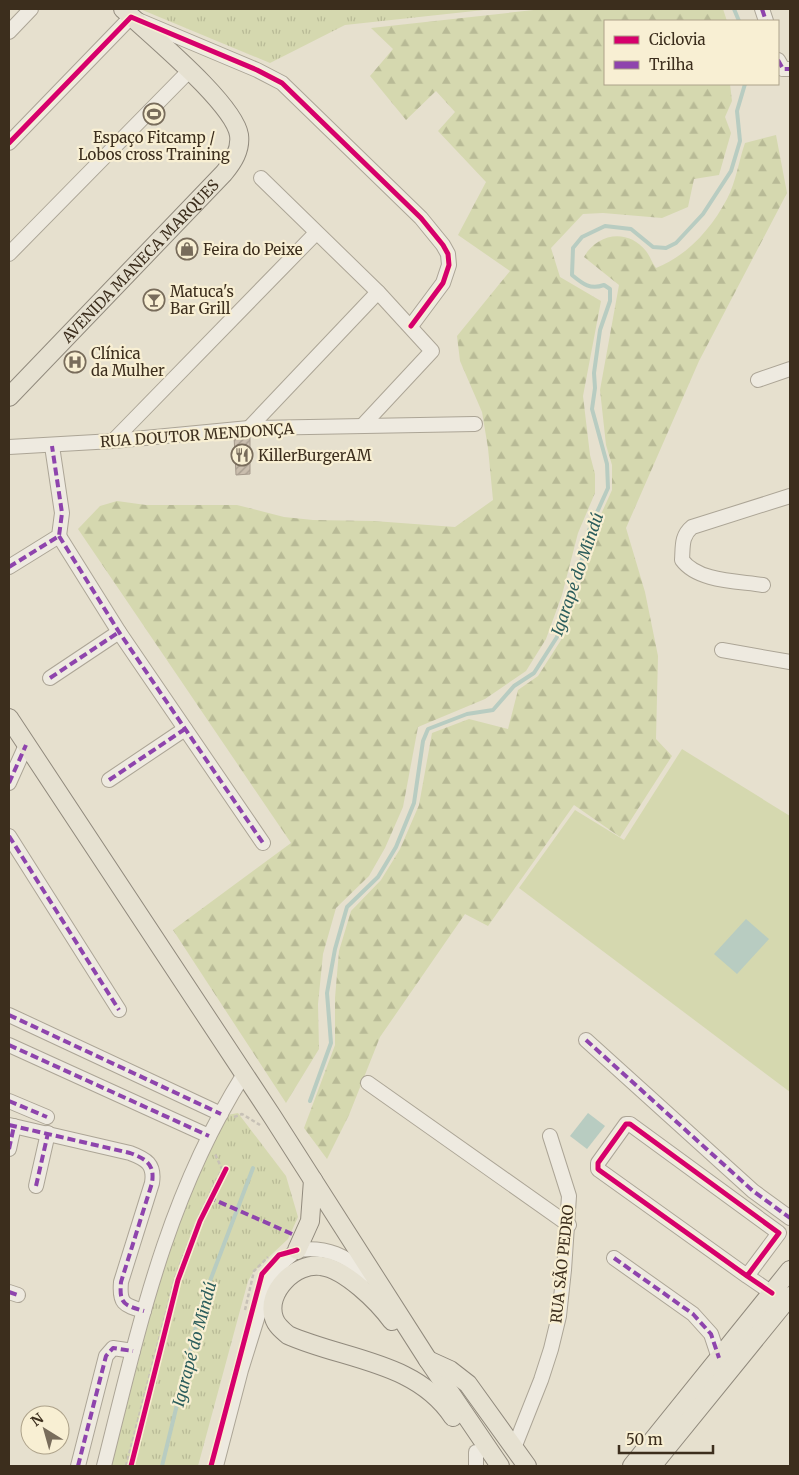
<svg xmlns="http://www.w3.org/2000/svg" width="799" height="1475" font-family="Merriweather,serif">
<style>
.grass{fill:#d5d8af}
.forest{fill:url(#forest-firs)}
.park{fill:url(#park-tufts)}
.water{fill:#b8ccc1}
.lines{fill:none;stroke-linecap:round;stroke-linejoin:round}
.stream{stroke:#b8ccc1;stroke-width:4}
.building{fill:url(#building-hatch);stroke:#a79b8d}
.minor-casing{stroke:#aca596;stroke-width:16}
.major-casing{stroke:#918a7d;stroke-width:20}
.path{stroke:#c7c1b6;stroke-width:2.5;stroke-dasharray:4 2.5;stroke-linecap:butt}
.minor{stroke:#eeeae0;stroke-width:14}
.major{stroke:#e6e1d1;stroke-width:18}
.quiet{stroke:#8e44ad;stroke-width:4;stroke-dasharray:8 4;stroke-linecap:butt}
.cycleway-casing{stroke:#f8efd3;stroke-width:8}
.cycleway{stroke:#d6006c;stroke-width:5}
.labels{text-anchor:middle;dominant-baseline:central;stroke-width:4.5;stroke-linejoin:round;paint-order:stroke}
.poi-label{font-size:15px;fill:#3c2e1d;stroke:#f8efd3;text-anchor:start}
.street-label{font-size:15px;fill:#3c2e1d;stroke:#f8efd3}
.water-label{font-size:16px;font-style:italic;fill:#2b5d5c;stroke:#f8efd3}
</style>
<defs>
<pattern id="forest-firs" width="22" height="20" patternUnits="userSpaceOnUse" patternTransform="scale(1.25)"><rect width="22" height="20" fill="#d5d8af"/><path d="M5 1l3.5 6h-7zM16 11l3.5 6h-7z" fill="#b8ba96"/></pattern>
<pattern id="park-tufts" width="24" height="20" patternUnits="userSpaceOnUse" patternTransform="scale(1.25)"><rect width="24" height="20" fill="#d5d8af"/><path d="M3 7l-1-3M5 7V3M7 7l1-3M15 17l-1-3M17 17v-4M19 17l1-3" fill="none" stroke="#b8ba96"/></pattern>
<pattern id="building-hatch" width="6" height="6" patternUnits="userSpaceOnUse" patternTransform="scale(1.25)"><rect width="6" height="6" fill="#cabeae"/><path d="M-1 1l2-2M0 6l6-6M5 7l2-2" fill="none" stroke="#a59b8d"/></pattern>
</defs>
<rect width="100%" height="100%" fill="#e6e0ce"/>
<path class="grass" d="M682,749L790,816V1092L519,888L575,810L624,840Z"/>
<g class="forest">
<path d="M543,9H723L727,21H605V84H730L732,101L725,117L731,133L719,175L694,179L688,207L662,218L603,213L583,214L551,248L560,277L601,301L583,396L590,455L595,474V493L578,533L562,595L546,639L526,671L485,699L418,727L403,807L385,848L369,876L336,908L323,954L318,1004L319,1049L286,1103L173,930L291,843L78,529L100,506L117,501L146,505H237L284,517L313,520L374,521L455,527L493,500L488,448L482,412L460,361L457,336L510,271L458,235L486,182L438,131L455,112L436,91L406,120L370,76L393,49L371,28Z"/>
<path d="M776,135L787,193L699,361L626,528L645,592L658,656L656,739L672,756L620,837L574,805L488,926L465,914L380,1037L349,1115L327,1159L304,1128L335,1045V998L339,951L351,911L381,880L400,849L419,805L432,733L469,719L508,729L518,690L538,676L561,640L578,593L593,532L612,490V465L606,445L600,390L619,285L584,257C597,233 628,228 646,251C650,256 652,263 656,268C688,255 711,229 727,199C736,182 739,160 745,143Z"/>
</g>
<g class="park">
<path d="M140,9H493L345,25L270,63Z"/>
<path d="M238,1113L286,1176L298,1217L288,1239L254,1271L248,1281L198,1466H111L162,1270L181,1211L221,1120L227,1115Z"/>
</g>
<g class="water">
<path d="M746,919L769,939L737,974L714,954Z"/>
<path d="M588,1113L605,1126L587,1149L570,1136Z"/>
</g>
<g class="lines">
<g class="stream">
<path d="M734,9L739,21"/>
<path d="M310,1101L331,1043L327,993L335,949L347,907L378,877L396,847L414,803L423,741L428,729L467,714L493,710L514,686L534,673L557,637L574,591L589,530L608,488L607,464L592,409L595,388L594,373L600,330L610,301V289L604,285C590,290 583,284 572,275L573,248L582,237L605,226L631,229L653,247L666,248L676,243L703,214L731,171L740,141L737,111L745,84"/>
<path d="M162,1466L202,1302L253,1168"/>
</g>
</g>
<path class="building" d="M250,434V474L236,475L234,436Z"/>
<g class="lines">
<g class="minor-casing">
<g id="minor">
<path d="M762,9L766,21"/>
<path d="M9,32L31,9"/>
<path d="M778,60L783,69H790"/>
<path d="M9,143L131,17L257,70L282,83L421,218L443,245L448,254L449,265L443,283L411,326"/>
<path d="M261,178L378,292L432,351L363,425"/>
<path d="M9,254L189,71"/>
<path d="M758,380L790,369"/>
<path d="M249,428L378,292"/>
<path d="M113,441L316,233"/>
<path d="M9,447L113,441L249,428L475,424"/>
<path d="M59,536L119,632L263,843"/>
<path d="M9,567L59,536L62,513L52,446"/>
<path d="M763,585C739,581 698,582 682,560C683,547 681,536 692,527L790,496"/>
<path d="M722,650L790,662"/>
<path d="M50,678L119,632"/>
<path d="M109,780L185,729"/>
<path d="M9,783L26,745"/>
<path d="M9,836L119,1010"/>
<path d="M9,1015L221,1114"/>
<path d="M586,1040L753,1191L790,1218"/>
<path d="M9,1045L209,1136"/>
<path d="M368,1083L569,1225"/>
<path d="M9,1101L47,1117"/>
<path d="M9,1125L130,1153C146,1159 155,1164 152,1183L121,1282C119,1304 124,1305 144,1311"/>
<path d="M9,1149L14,1126"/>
<path d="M36,1186L48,1133"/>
<path d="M614,1258L693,1314L711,1334L719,1358"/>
<path d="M747,1276L779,1233L630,1124H626L598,1163V1169L599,1170L747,1276L772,1293"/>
<path d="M9,1292L18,1295"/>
<path d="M514,1448L541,1380L551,1349L559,1316L564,1270L569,1196L550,1136"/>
<path d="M78,1466L106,1356L113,1348L133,1351"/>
<path d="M104,1466C139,1327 166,1198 244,1074"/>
<path d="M216,1466L241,1370L270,1277L284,1261L297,1250C327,1246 347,1256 369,1276"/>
<path d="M476,1466V1452"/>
</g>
</g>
<g class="major-casing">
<g id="major">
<path id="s1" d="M9,397L224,173C233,162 241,150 239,135C234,103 148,33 123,9"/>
<path d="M9,718L272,1116L428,1360L500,1466"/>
<path d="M297,1250L310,1221L313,1180"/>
<path d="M392,1321C378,1302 345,1269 321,1266C296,1262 265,1292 274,1318C276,1325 282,1330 288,1335C344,1360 416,1361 453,1417"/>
<path d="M428,1360L450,1370L468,1384L527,1466"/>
<path d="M632,1466L790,1270"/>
<path d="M652,1466L790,1296"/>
</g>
</g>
<g class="path">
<path d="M234,1117L242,1114L260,1125"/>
<path d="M245,1310L254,1271L268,1257"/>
<path d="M126,1466L175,1278L199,1216L222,1169L215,1154"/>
</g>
<use href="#minor" class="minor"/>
<use href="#major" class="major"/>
<g class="quiet">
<path d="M762,9L766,21"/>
<path d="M778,60L783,69H790"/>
<path d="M59,536L119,632L263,843"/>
<path d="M9,567L59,536L62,513L52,446"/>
<path d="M50,678L119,632"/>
<path d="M109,780L185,729"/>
<path d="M9,783L26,745"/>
<path d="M9,836L119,1010"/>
<path d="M9,1015L221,1114"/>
<path d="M586,1040L753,1191L790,1218"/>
<path d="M9,1045L209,1136"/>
<path d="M9,1101L47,1117"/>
<path d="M9,1125L130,1153C146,1159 155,1164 152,1183L121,1282C119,1304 124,1305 144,1311"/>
<path d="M9,1149L14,1126"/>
<path d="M36,1186L48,1133"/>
<path d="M208,1197L292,1234"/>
<path d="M614,1258L693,1314L711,1334L719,1358"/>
<path d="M9,1292L18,1295"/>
<path d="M78,1466L106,1356L113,1348L133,1351"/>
</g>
<g class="cycleway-casing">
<g id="cycleway">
<path d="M9,143L131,17L257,70L282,83L421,218L443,245L448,254L449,265L443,283L411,326"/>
<path d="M747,1276L779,1233L630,1124H626L598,1163V1169L599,1170L747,1276L772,1293"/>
<path d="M131,1466L178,1280L200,1221L226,1169"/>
<path d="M211,1466L262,1274L279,1255L297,1250"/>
</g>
</g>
<use href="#cycleway" class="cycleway"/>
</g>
<defs>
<g id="stadium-ring" transform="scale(1.125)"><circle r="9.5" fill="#f8efd3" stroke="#786c5b" stroke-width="1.5"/><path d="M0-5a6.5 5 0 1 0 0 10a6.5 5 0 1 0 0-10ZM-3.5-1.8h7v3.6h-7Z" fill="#786c5b"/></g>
<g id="shop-ring" transform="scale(1.125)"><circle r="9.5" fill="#f8efd3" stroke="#786c5b" stroke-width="1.5"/><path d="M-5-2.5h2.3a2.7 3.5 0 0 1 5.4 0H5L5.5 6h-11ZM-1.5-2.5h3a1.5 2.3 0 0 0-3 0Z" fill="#786c5b"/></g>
<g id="bar-ring" transform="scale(1.125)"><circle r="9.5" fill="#f8efd3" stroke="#786c5b" stroke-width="1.5"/><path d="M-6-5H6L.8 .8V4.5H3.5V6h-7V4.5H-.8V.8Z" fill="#786c5b"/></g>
<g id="hospital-ring" transform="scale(1.125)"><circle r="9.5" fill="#f8efd3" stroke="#786c5b" stroke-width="1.5"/><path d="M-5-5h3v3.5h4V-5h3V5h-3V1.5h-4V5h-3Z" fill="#786c5b"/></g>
<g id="restaurant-ring" transform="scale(1.125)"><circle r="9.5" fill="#f8efd3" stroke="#786c5b" stroke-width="1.5"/><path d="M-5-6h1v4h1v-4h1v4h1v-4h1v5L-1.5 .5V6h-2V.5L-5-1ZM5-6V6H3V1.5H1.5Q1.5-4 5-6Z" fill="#786c5b"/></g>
</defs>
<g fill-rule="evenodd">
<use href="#stadium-ring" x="154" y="114"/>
<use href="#shop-ring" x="187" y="249"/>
<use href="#bar-ring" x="154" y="300"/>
<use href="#hospital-ring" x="75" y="362"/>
<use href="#restaurant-ring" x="242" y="455"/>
</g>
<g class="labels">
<g class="poi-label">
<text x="154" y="137" text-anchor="middle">Espaço Fitcamp /<tspan x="154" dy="17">Lobos cross Training</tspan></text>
<text x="203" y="249">Feira do Peixe</text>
<text x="170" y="291">Matuca's<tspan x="170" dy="17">Bar Grill</tspan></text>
<text x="91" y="353">Clínica<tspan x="91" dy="17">da Mulher</tspan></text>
<text x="258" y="455">KillerBurgerAM</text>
</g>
<g class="street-label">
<text stroke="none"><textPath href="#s1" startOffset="189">AVENIDA MANECA MARQUES</textPath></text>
<text transform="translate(197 435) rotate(-4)">RUA DOUTOR MENDONÇA</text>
<text transform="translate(562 1264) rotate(-84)">RUA SÃO PEDRO</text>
</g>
<g class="water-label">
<text transform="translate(577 574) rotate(-71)">Igarapé do Mindú</text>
<text transform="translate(194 1344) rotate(-75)">Igarapé do Mindú</text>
</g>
</g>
<rect width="799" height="1475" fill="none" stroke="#3c2e1d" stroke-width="20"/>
<rect x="604" y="20" width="175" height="65" fill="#f8efd3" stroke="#ada28a"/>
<rect x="614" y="36" width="25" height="8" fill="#d6006c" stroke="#ada28a"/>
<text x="649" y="45" font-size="15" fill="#3c2e1d">Ciclovia</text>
<rect x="614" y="61" width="25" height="8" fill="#8e44ad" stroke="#ada28a"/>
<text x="649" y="70" font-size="15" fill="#3c2e1d">Trilha</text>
<g transform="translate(45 1430) rotate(323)"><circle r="24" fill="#f8efd3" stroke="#ada28a"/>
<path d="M0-4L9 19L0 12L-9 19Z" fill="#786c5b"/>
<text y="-8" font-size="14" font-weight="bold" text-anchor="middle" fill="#3c2e1d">N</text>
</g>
<path d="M619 1445v8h94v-8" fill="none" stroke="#3c2e1d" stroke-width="2.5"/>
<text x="626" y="1445" font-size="15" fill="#3c2e1d" stroke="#f8efd3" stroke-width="4" paint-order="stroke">50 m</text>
</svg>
